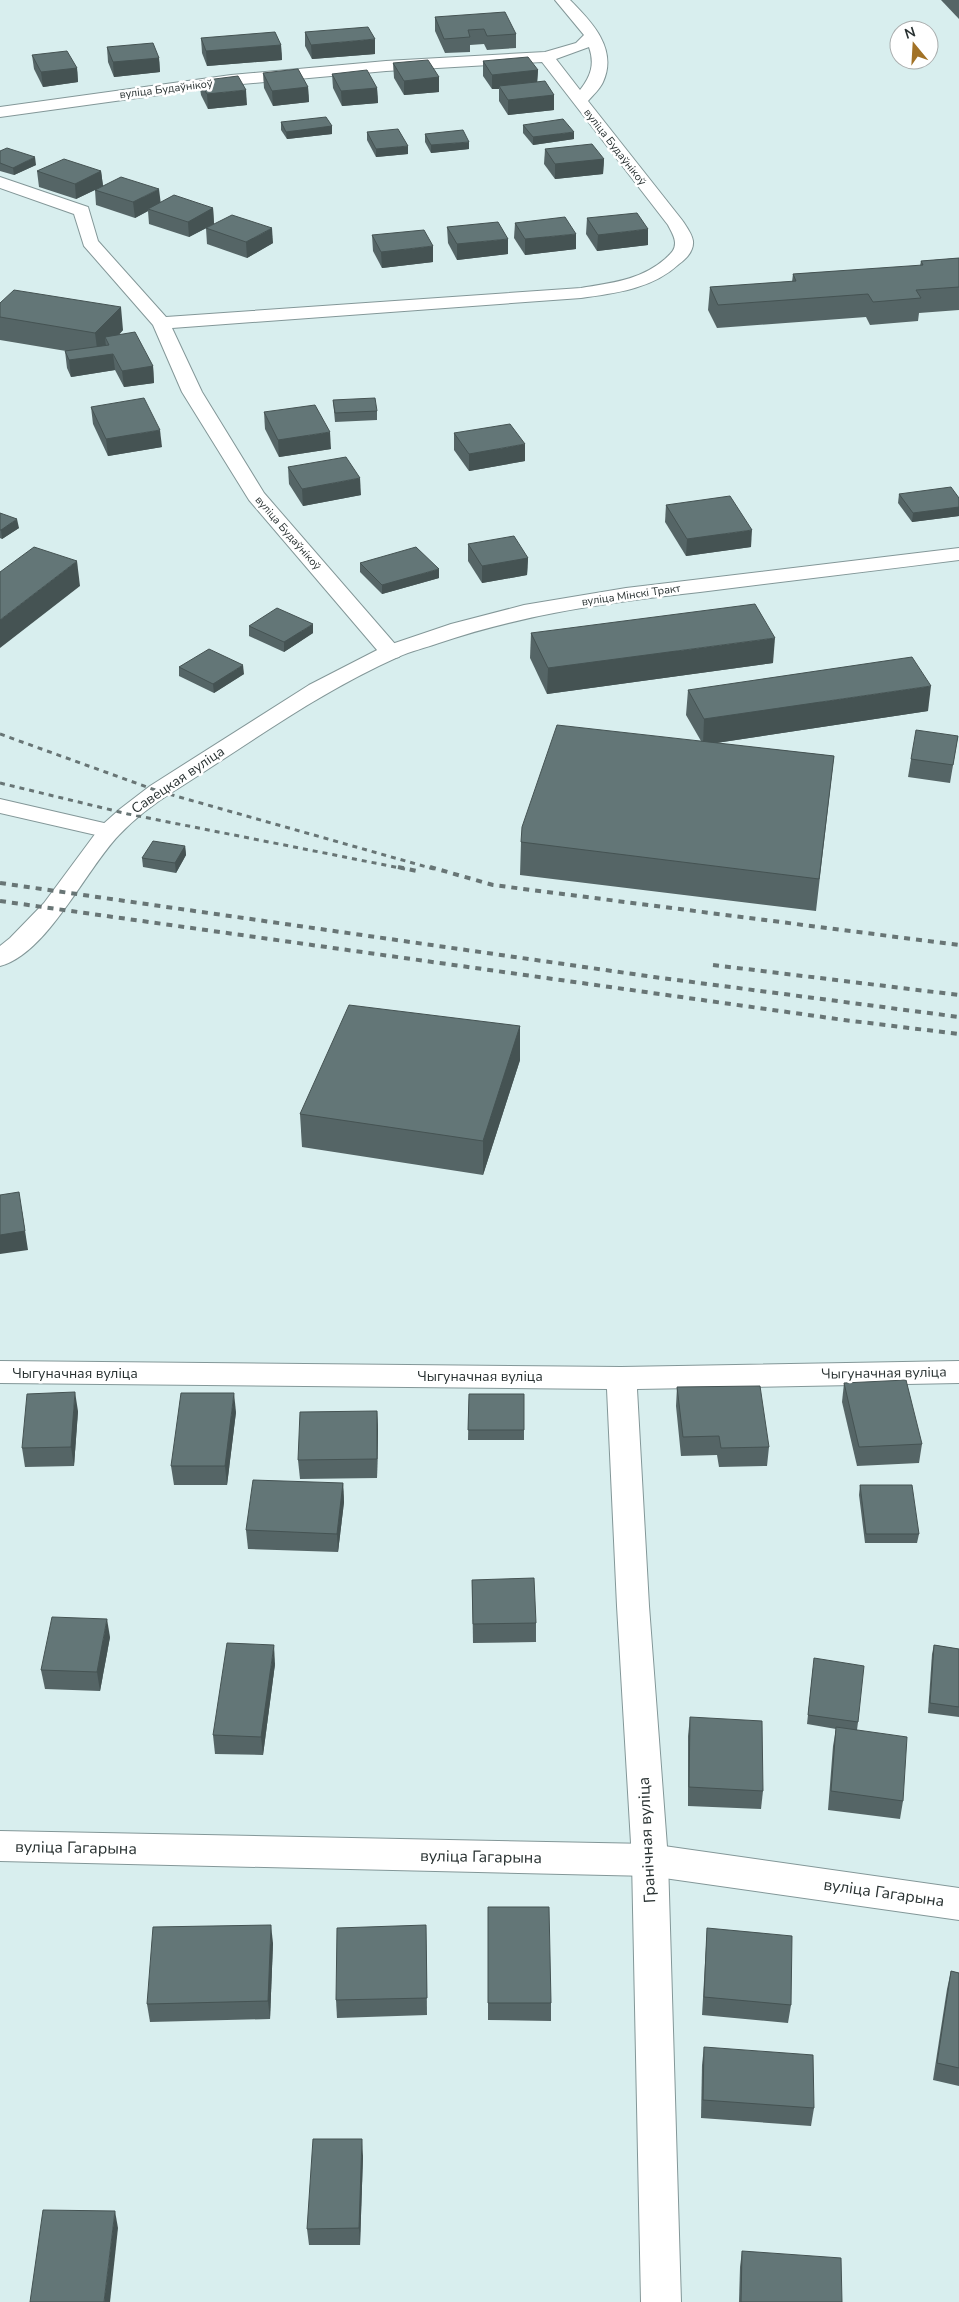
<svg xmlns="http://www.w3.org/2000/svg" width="959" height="2302" font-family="'Nunito Sans',sans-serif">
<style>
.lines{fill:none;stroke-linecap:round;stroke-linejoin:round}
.street-casing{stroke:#839798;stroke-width:2}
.secondary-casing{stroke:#839798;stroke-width:2}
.street{fill:#fff;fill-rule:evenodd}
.secondary{fill:#fff;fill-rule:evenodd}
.rail-far1{stroke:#687575;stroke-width:3;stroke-dasharray:5 5;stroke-linecap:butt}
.rail{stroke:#687575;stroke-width:4;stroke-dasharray:6 6;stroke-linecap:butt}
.wall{fill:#556566}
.shaded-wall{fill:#455353}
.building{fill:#637677;stroke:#455353}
.labels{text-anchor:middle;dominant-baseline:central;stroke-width:5;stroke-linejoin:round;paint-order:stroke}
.far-street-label{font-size:11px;fill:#283131;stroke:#fff}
.street-label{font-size:14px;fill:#283131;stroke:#fff}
.near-street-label{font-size:16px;fill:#283131;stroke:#fff}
</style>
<rect width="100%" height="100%" fill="#d8eeee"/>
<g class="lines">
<g class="street-casing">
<g id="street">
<path d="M555,0H570C592,22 618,49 603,82C600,89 593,95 588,101L682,220C686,226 692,234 693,241C694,251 686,259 679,264C652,289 616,293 581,298L172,328L202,392L264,493L402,652L399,657L391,659L383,657L249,500L182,392L153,325L84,246L74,214L0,188V177L88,207L98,241L166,317L581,288C611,283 641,280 665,259C670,254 675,251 675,243C675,237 671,231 668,225L542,62L386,71L231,85L0,117V107L231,75L386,61L545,52L576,43L584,35ZM589,47C595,64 591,76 580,90L556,59Z"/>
<path d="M0,799L117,826L121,831L117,836L109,838L0,813Z"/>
<path d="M0,1361L621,1367L959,1361V1383L637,1389L649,1606L668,1860L681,2302H641L632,1860L617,1606L607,1389L0,1383Z"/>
</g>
</g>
<g class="secondary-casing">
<g id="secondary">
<path d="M959,548V560C873,571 786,581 700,592C610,602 525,614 439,643C425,648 411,651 398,657C319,692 247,745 174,791C155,803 135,818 119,835C86,869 47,954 0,966V946L10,938L44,903L101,826L120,809L150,786L309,685L383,647L451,624L524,605L626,588Z"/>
<path d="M0,1831L650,1844L959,1888V1920L650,1876L0,1861Z"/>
</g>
</g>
<use href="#street" class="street"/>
<use href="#secondary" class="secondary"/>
<g class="rail-far1">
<path d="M0,734L158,791L434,869"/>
<path d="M0,783L128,814L405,869"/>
</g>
<g class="rail">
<path d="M398,867L417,871"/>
<path d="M430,867L493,885L959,945"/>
<path d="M0,883L654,977L959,1017"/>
<path d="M0,901L844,1020L959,1034"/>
<path d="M713,965L959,995"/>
</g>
</g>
<g class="wall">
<path d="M941,0H959V19Z"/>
<path d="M435,17L516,34V48L487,50L484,44L470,45V52L445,53L435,31Z"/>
<path d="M305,32L375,54L312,59L305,46Z"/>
<path d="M201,38L281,45L282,60L207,66L202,53Z"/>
<path d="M107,47L159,58L160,72L114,77L108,62Z"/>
<path d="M32,55L77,68L78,82L43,87L34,69Z"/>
<path d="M483,61L538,70L537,82L554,95V110L508,115L499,101V89H492L483,76Z"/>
<path d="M393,63L439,77V92L404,95L394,78Z"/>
<path d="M263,73L308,87L309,102L273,106L264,88Z"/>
<path d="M332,74L377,88L378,103L342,106L333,88Z"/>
<path d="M199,81L247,105L208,109L201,95Z"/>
<path d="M281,122L332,126V134L287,139L281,130Z"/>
<path d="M523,125L574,139L533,145L523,133Z"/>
<path d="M367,132L408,154L376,157L367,140Z"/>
<path d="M425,134L469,149L431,153L425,142Z"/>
<path d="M545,149L604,159L603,174L555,179L544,164Z"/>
<path d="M0,151L36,165L14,175L0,171Z"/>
<path d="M37,171H101L103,186L160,202L213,208L214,224L189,237L149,224L148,211L135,218L96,205L95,190L76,199L39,187Z"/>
<path d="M587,218L648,245L597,251L586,234Z"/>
<path d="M515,223L576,249L525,255L514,238Z"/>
<path d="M447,227L508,254L457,260L448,243Z"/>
<path d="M206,228L273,243L247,258L207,244Z"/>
<path d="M372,235L433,262L382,268L373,251Z"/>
<path d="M959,258V310L919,313L918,321L870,325L866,317L717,328L708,310L710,287L792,282L793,274L920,266L921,261Z"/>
<path d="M0,303L123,330L119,335L153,366L154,383L124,387L115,370L71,377L67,368L65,351H66L0,340Z"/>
<path d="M333,400L377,411V420L335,422Z"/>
<path d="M91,407L162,447L108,456L93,424Z"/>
<path d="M264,412L331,449L279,457L265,429Z"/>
<path d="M454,433L525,461L469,471L454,450Z"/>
<path d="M288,467L361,495L303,506L289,484Z"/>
<path d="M899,494L959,498V516L912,522L898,503Z"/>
<path d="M666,505L751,547L686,556L665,522Z"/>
<path d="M0,513L19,528L2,539L0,538Z"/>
<path d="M468,544L528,558L527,575L482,583L468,561Z"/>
<path d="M360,563L439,578L382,594L360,572Z"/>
<path d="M249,626L313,633L284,652L249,636Z"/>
<path d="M531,633L773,663L547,694L530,658Z"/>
<path d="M179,667L244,674L214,693L179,676Z"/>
<path d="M688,690L928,711L716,743L834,756L816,911L520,875L521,842L701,741L686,715Z"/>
<path d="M958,736L950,783L908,777L911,759Z"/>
<path d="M185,846L186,855L176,873L143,867L142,858Z"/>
<path d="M520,1026V1060L483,1175L302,1147L300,1114Z"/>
<path d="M844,1383L922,1444L919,1463L857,1466L842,1402Z"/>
<path d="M677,1387L769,1447L767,1466L719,1467L717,1455L681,1456L676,1406Z"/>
<path d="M469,1394H524V1440H468Z"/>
<path d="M78,1411L74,1466L25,1467L22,1448Z"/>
<path d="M377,1411L378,1430L377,1478L300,1479L298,1460Z"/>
<path d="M236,1412L227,1485H174L171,1466Z"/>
<path d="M343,1483L344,1502L338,1552L248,1549L246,1530Z"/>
<path d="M860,1485L919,1534L917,1543H865L859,1495Z"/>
<path d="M472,1580L536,1623V1642L473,1643Z"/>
<path d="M110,1637L100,1691L45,1689L41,1670Z"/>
<path d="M934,1645L959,1649V1717L928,1713L932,1654Z"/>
<path d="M275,1664L263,1755L215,1754L213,1735Z"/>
<path d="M813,1668L858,1722L857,1730L903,1801L900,1819L828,1810L833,1746L836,1729L807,1724Z"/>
<path d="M690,1717L763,1791L761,1809L688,1806V1736Z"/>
<path d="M488,1907L551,2003V2021L488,2020Z"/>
<path d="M426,1925L427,2015L337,2018L336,2000Z"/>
<path d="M707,1928L791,2005L788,2023L702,2015L706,1946Z"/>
<path d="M273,1943L270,2019L150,2022L147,2004Z"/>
<path d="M951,1971L959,1973V2086L933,2080L947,1989Z"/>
<path d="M704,2047L814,2108L811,2126L701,2118L702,2065Z"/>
<path d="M363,2156L360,2245H309L307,2229Z"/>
<path d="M742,2251L842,2302H739L740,2267Z"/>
</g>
<g class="shaded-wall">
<path d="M375,39V54L312,59L311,45Z"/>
<path d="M281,45L282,60L207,66L206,51Z"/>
<path d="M159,58L160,72L114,77L113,62Z"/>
<path d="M77,68L78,82L43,87L41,72Z"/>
<path d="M538,70L537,85L499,86V89H492V75Z"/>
<path d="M439,77V92L404,95V81Z"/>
<path d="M308,87L309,102L273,106L272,91Z"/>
<path d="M377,88L378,103L342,106L341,91Z"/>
<path d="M246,90L247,105L208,109L207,94Z"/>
<path d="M554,95V110L508,115V100Z"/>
<path d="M332,126V134L287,139L286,132Z"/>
<path d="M574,132V139L533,145V137Z"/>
<path d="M469,142V149L431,153V145Z"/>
<path d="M408,146V154L376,157V149Z"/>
<path d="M35,157L36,165L14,175L13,168Z"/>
<path d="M604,159L603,174L555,179V164Z"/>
<path d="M101,171L103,186L76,199L75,184Z"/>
<path d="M159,189L161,205L148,209V211L135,218L133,202Z"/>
<path d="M213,208L214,224L189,237L188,222Z"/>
<path d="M272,228L273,243L247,258L246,242Z"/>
<path d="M648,229V245L597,251L598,235Z"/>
<path d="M576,234V249L525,255V239Z"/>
<path d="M508,239V254L457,260V244Z"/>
<path d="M433,246V262L382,268L381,252Z"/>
<path d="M121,307L123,330L109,344L105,337L106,347L113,354L115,370L71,377L69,360L98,356L95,333Z"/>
<path d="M153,366L154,383L124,387L122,371Z"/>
<path d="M160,430L162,447L108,456L106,439Z"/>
<path d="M330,432L331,449L279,457L278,440Z"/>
<path d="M525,444V461L469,471V454Z"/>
<path d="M360,478L361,495L303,506L302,489Z"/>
<path d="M959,507V516L912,522L913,513Z"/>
<path d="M17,519L19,528L2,539L1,530Z"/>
<path d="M752,530L751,547L686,556L687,539Z"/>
<path d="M528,558L527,575L482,583V566Z"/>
<path d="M77,561L80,586L0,648V620Z"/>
<path d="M439,569V578L382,594V585Z"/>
<path d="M313,624V633L284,652V642Z"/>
<path d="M775,638L773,663L547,694L548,668Z"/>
<path d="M243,665L244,674L214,693L213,684Z"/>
<path d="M931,686L928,711L703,745L704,719Z"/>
<path d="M185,846L186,855L176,873L175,863Z"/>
<path d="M520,1026V1060L483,1175V1141Z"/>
<path d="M22,1211L28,1250L0,1254V1235Z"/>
<path d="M75,1392L78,1411L74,1466L71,1447Z"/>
<path d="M234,1393L236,1412L227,1485L225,1466Z"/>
<path d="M377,1411L378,1430L377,1478Z"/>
<path d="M343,1483L344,1502L338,1552L337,1534Z"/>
<path d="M107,1619L110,1637L100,1691L97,1672Z"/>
<path d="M274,1645L275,1664L263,1755L261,1737Z"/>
<path d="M271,1925L273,1943L270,2019L268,2001Z"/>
<path d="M362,2139L363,2156L360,2245L359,2228Z"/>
<path d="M115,2211L118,2228L110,2302H104Z"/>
</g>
<g class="building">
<path d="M505,12L516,34L487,36L484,29L468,30L470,37L444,39L435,17Z"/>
<path d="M368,27L375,39L311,45L305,32Z"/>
<path d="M275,32L281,45L206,51L201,38Z"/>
<path d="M153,43L159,58L113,62L107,47Z"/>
<path d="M67,51L77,68L41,72L32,55Z"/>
<path d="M528,57L538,70L492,75L483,61Z"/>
<path d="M428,60L439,77L404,81L393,63Z"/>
<path d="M298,69L308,87L272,91L263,73Z"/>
<path d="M367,70L377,88L341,91L332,74Z"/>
<path d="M238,76L246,90L207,94L199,81Z"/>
<path d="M545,81L554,95L508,100L499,86Z"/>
<path d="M326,117L332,126L286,132L281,122Z"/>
<path d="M563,119L574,132L533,137L523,125Z"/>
<path d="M398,129L408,146L376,149L367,132Z"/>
<path d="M463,130L469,142L431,145L425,134Z"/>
<path d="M592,144L604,159L555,164L545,149Z"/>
<path d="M7,148L35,157L13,168L0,163V151Z"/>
<path d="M64,159L101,171L75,184L37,171Z"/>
<path d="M121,177L159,189L133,202L95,190Z"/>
<path d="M174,195L213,208L188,222L148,209Z"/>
<path d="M637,213L648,229L598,235L587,218Z"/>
<path d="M232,215L272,228L246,242L206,228Z"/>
<path d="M565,217L576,234L525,239L515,223Z"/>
<path d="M498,222L508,239L457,244L447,227Z"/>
<path d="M424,230L433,246L381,252L372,235Z"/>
<path d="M959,258V287L916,290L921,298L873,302L868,294L718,305L710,287L796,281L793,274L923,265L921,261Z"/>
<path d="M14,290L121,307L95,333L0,317V303Z"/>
<path d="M135,332L153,366L122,371L113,354L69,360L65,351L109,345L105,337Z"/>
<path d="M144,398L160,430L106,439L91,407Z"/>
<path d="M375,398L377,411L335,413L333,400Z"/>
<path d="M315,405L330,432L278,440L264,412Z"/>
<path d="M510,424L525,444L469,454L454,433Z"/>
<path d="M346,457L360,478L302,489L288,467Z"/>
<path d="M951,487L959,498V507L913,513L899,494Z"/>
<path d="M730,496L752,530L687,539L666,505Z"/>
<path d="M0,513L17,519L1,530H0Z"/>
<path d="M514,536L528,558L482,566L468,544Z"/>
<path d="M34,547L77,561L0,620V572Z"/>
<path d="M416,547L439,569L382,585L360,563Z"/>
<path d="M755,604L775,638L548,668L531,633Z"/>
<path d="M277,608L313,624L284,642L249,626Z"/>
<path d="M209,649L243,665L213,684L179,667Z"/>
<path d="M912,657L931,686L704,719L688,690Z"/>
<path d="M557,725L834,756L819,879L521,842L522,827Z"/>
<path d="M916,730L958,736L953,765L911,759Z"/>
<path d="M153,841L185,846L175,863L142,858Z"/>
<path d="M349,1005L520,1026L483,1141L300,1114Z"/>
<path d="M19,1192L25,1231L0,1235V1195Z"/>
<path d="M906,1380L922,1444L859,1447L844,1383Z"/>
<path d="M760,1386L769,1447L721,1448L719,1436L683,1437L677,1387Z"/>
<path d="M75,1392L71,1447L22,1448L27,1394Z"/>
<path d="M181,1393H234L225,1466H171Z"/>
<path d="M469,1394H524V1430H468Z"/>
<path d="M377,1411V1459L298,1460L300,1412Z"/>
<path d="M253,1480L343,1483L337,1534L246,1530Z"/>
<path d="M860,1485H912L919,1534H866Z"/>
<path d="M534,1578L536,1623L473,1624L472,1580Z"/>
<path d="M52,1617L107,1619L97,1672L41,1670Z"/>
<path d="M227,1643L274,1645L261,1737L213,1735Z"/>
<path d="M934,1645L959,1649V1707L930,1703Z"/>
<path d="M814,1658L864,1666L858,1722L808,1715Z"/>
<path d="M690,1717L762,1721L763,1791L689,1787Z"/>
<path d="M836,1727L907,1737L903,1801L831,1791Z"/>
<path d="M488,1907H549L551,2003H488Z"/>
<path d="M271,1925L268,2001L147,2004L153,1927Z"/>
<path d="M426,1925L427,1998L336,2000L337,1928Z"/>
<path d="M707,1928L792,1936L791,2005L704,1997Z"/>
<path d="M951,1971L959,1973V2068L937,2063Z"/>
<path d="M704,2047L813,2055L814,2108L703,2100Z"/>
<path d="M313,2139H362L359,2228L307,2229Z"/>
<path d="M43,2210L115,2211L104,2302H30Z"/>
<path d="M742,2251L841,2258L842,2302H741Z"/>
</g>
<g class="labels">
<g class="far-street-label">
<text transform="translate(166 89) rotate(-7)">вуліца Будаўнікоў</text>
<text transform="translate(615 147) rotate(52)">вуліца Будаўнікоў</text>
<text transform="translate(288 533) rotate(49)">вуліца Будаўнікоў</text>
<text transform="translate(631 595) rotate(-8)">вуліца Мінскі Тракт</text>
</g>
<g class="street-label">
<text transform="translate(178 780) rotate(-34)">Савецкая вуліца</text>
<text x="75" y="1373">Чыгуначная вуліца</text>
<text transform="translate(884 1373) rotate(-1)">Чыгуначная вуліца</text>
<text x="480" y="1376">Чыгуначная вуліца</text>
</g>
<g class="near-street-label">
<text transform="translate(647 1840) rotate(-93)">Гранічная вуліца</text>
<text transform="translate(76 1848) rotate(1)">вуліца Гагарына</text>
<text transform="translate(481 1857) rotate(1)">вуліца Гагарына</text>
<text transform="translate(884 1893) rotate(8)">вуліца Гагарына</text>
</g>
</g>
<g transform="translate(914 45) rotate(342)"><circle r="24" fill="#ffffff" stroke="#a9adad"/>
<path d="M0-4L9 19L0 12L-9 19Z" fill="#a27226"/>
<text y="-8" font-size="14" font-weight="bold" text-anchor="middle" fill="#283131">N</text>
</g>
</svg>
